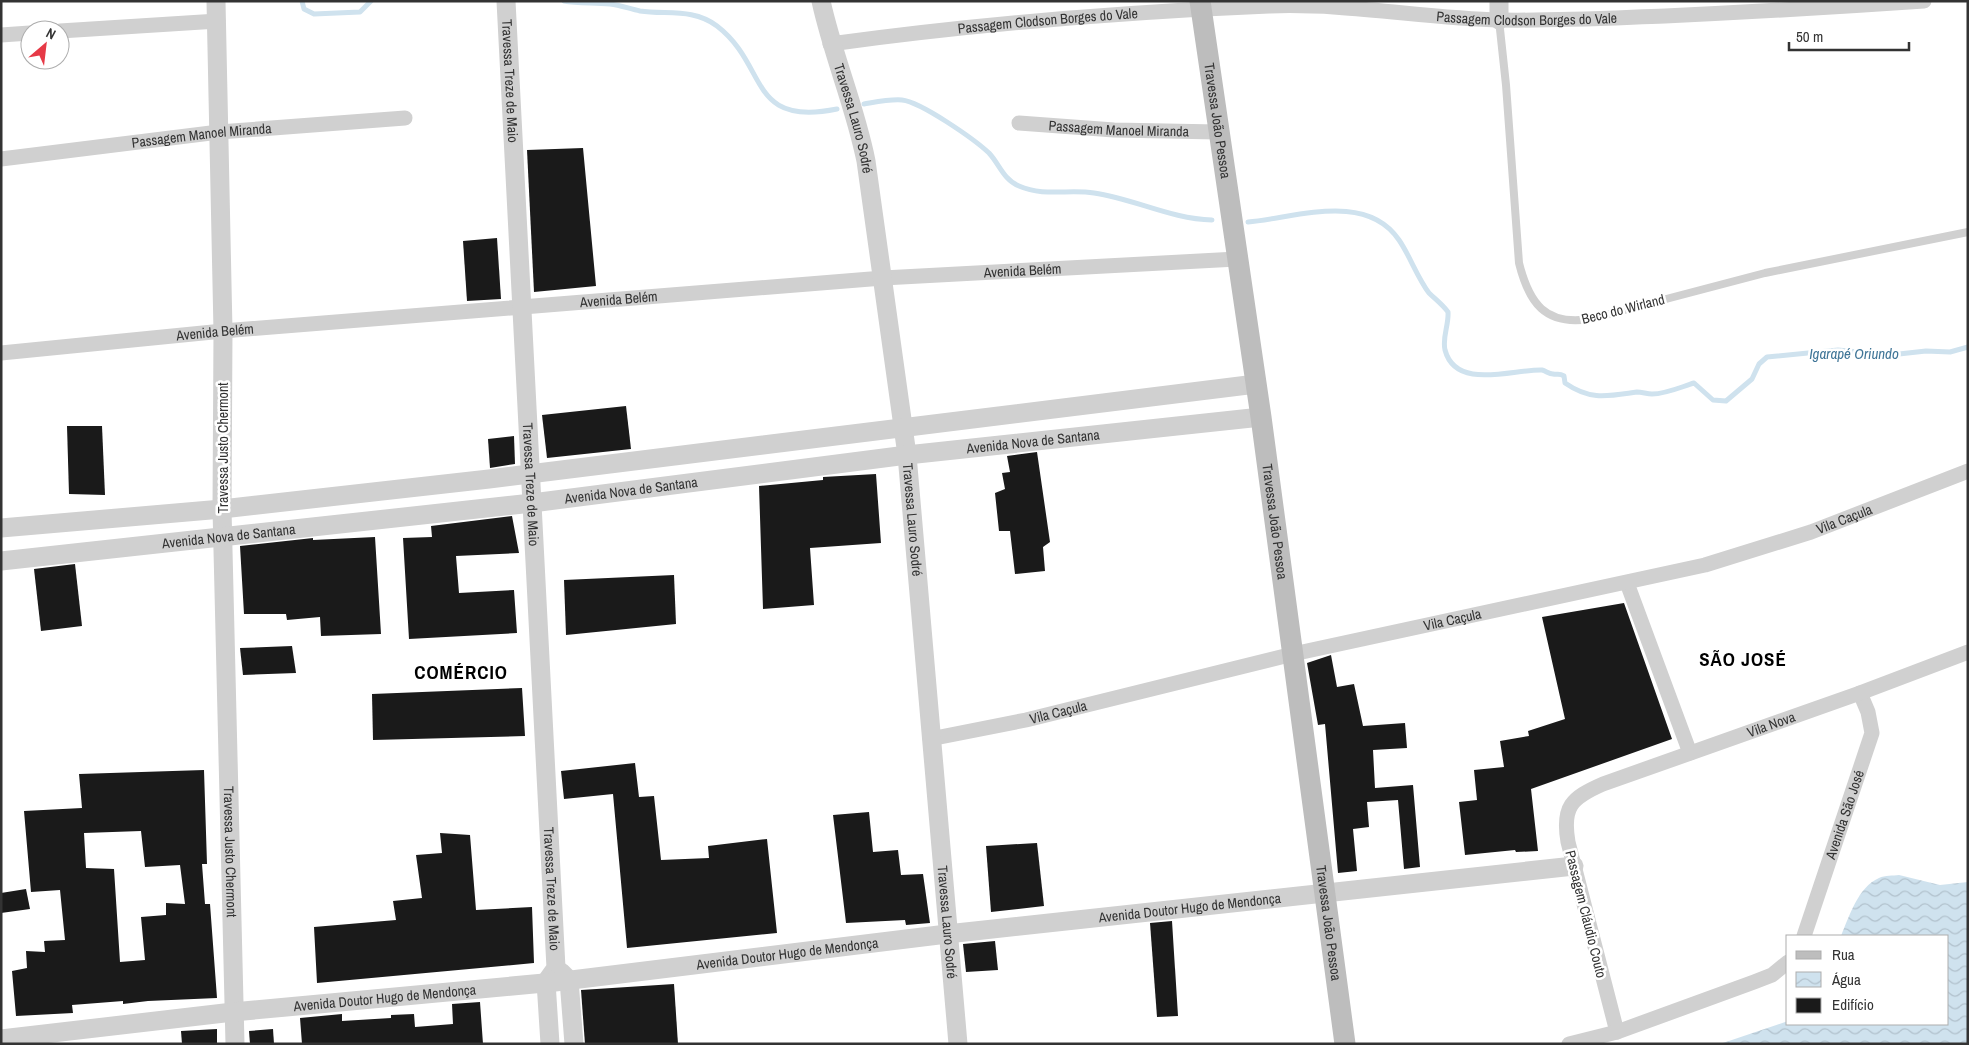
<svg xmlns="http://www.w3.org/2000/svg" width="1969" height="1045" font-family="'Archivo Narrow',sans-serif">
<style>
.water{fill:url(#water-waves)}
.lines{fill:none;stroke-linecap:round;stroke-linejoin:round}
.stream{stroke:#cfe2ee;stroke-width:5}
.building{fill:#1a1a1a;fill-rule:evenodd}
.service{stroke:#d0d0d0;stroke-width:8}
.minor{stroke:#d0d0d0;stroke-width:15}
.tertiary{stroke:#d0d0d0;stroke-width:19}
.secondary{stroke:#bdbdbd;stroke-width:21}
.labels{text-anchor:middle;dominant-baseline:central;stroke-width:5;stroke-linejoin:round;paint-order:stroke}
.street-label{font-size:14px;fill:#333;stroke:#fff}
.water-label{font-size:15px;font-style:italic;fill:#3f7597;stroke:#fff}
.district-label{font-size:19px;font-weight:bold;letter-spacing:1px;fill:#000;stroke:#fff}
</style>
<defs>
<pattern id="water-waves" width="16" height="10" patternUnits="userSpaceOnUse" patternTransform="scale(1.25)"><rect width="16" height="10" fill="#cfe2ee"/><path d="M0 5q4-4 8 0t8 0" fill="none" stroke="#b2c2cd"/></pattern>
</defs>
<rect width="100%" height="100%" fill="#fff"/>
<path class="water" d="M1899,875L1940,885L1968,882V1044H1720L1788,1021V1024H1948V936H1841C1849,917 1858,887 1879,878C1885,875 1893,876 1899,875Z"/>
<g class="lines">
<g class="stream">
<path d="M302,1L304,9L314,14L360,12L371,1"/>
<path d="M564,1C579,4 595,2 610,4C620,5 630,9 640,11C667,15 693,8 717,26C769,66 747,127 837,109"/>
<path d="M864,104C876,102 890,99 902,100C921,102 974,139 989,153C1000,165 1003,179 1019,186C1044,197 1069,189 1094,193C1135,199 1171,219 1212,220"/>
<path d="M1248,222C1295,218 1366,191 1399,240C1410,256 1417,277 1429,293C1435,299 1442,304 1448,312C1449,325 1442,337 1445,350C1456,391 1513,369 1542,370C1546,371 1549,374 1553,374C1558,375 1559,373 1564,376L1565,383C1591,401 1608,396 1637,392C1642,392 1647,394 1652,394C1666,394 1681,387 1694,383L1713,400L1726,401L1752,379L1759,364L1767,357L1838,350L1890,355L1926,351L1950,352L1968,347"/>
</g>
</g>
<g class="building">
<path d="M583,148L596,286L534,292L527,150Z"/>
<path d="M497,238L501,299L467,301L463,241Z"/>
<path d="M626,406L631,449L547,458L542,415Z"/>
<path d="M67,426H102L105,495L69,494Z"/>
<path d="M514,436L515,464L490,468L488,439Z"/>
<path d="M1037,452L1050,542L1043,547L1045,571L1015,574L1010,531H999L995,493L1005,489L1002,473L1010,472L1007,456Z"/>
<path d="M876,474L881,543L810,548L814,605L763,609L759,486L823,480V477Z"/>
<path d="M512,516L519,553L456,556L459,593L514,590L517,633L409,639L403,538L432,537L431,526Z"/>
<path d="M375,537L381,634L321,636L320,617L287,620L286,614H244L240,546L313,538V540Z"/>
<path d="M75,564L82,626L41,631L34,569Z"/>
<path d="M674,575L676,624L566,635L564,580Z"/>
<path d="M1624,603L1672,739L1531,789L1538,851L1516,852L1515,850L1465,855L1459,802L1477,800L1474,770L1504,767L1500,741L1529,736L1528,731L1565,719L1542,617Z"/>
<path d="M292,646L296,673L243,675L240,648Z"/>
<path d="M1331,655L1337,687L1354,684L1363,726L1405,723L1407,748L1373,750L1375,788L1413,785L1420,867L1404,869L1398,800L1367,802L1369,827L1353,829L1357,871L1338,873L1325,724L1318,725L1307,663Z"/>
<path d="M522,688L525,736L373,740L372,694Z"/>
<path d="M635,763L639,797L654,796L661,860L709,858L708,846L767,839L777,933L627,948L613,794L564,799L561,771Z"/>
<path d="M204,770L207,864H202L205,904H210L217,998L148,1001L123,1004V1001L72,1005L73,1013L16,1016L12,971L27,968L26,951L45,952L44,941L65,940L60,890L31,892L24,811L82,808L79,774ZM141,831L145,867L180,865L185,904L166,903V915L141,917L145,960L120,962L114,869L86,868L84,833Z"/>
<path d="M869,812L873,852L898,850L901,875L923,874L930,923L906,925L905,920L846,923L833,815Z"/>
<path d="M440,833L470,835L476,910L532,907L534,963L317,983L314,927L396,920L393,901L422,898L416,855L442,853Z"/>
<path d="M1037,843L1044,906L991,912L986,846Z"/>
<path d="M26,889L30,909L1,913V893Z"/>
<path d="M1172,921L1178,1016L1157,1017L1150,923Z"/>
<path d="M995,941L998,970L966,972L963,944Z"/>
<path d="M674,984L678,1044H585L581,990Z"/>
<path d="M480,1002L483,1044H302L300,1018L342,1014V1021L391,1018V1015L414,1014L415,1027L453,1024L452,1004Z"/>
<path d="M217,1029V1044H182L181,1031Z"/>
<path d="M273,1029L274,1044H250L249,1031Z"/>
</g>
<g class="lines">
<path class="service" d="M1499,20L1506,85L1519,263C1529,303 1545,326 1590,319L1765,273L1968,232"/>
<g class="minor">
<path d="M60,31L218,21"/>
<path d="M1,35L30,33"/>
<path id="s1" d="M830,44C976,24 1122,12 1269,6C1347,3 1423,18 1500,20C1555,21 1610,18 1665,16C1752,12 1838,7 1924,1"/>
<path id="s2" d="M1019,123L1114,130L1218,132"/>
<path id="s3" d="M1,159L219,132L405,118"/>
<path id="s4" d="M1,353L223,331L883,278L1237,259"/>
<path d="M1627,583L1690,753"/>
<path id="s5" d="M930,739L1026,720L1293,654L1705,565L1811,532L1968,471"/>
<path id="s6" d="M1804,936L1872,733L1868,712L1860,693"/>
<path id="s7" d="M1617,1032L1568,842C1562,807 1571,798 1603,784L1860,693L1968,652"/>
<path d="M1569,1044L1617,1032L1754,982L1772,975L1788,962"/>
</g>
<g class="tertiary">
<path id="s8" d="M216,1L223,331L222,509L235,1044"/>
<path id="s9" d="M506,1L556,968L546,982L550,1044"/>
<path id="s10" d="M821,1C833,56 855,106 866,161L907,455L958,1044"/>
<path d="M1499,20V1"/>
<path d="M1,528L222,509L489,479L1256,384"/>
<path id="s11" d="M1,561L532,503L907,455L1261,417"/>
<path d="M561,972L569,980L574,1044"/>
<path id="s12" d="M1,1039L233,1012L555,982L947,934L1574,866"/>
</g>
<path class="secondary" id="s13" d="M1200,1L1261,417L1345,1044"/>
</g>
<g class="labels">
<g class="street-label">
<text stroke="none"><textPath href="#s1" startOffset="699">Passagem Clodson Borges do Vale</textPath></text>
<text stroke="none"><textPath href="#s1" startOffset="219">Passagem Clodson Borges do Vale</textPath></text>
<text stroke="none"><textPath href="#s9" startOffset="80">Travessa Treze de Maio</textPath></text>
<text stroke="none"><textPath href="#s10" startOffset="122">Travessa Lauro Sodré</textPath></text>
<text stroke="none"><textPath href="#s13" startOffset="121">Travessa João Pessoa</textPath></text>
<text stroke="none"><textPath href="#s2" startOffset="100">Passagem Manoel Miranda</textPath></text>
<text stroke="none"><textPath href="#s3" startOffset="202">Passagem Manoel Miranda</textPath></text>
<text stroke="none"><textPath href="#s4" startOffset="1025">Avenida Belém</textPath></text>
<text stroke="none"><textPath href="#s4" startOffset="620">Avenida Belém</textPath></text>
<text transform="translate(1623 309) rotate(-14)">Beco do Wirland</text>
<text stroke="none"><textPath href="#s4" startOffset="215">Avenida Belém</textPath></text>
<text stroke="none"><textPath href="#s11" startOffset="1039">Avenida Nova de Santana</textPath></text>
<text transform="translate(223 448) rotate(-90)">Travessa Justo Chermont</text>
<text stroke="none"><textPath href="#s9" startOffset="484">Travessa Treze de Maio</textPath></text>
<text stroke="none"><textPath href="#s11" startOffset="634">Avenida Nova de Santana</textPath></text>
<text stroke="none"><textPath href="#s10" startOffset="528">Travessa Lauro Sodré</textPath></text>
<text stroke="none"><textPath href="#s5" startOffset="941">Vila Caçula</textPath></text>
<text stroke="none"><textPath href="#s13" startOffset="526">Travessa João Pessoa</textPath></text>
<text stroke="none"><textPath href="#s11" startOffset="229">Avenida Nova de Santana</textPath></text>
<text stroke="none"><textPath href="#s5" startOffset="536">Vila Caçula</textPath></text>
<text stroke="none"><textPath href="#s5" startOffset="131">Vila Caçula</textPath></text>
<text stroke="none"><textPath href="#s7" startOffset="451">Vila Nova</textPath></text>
<text stroke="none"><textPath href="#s6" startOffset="128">Avenida São José</textPath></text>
<text stroke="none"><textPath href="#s8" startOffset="851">Travessa Justo Chermont</textPath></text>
<text stroke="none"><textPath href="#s9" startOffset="889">Travessa Treze de Maio</textPath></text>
<text stroke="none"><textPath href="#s12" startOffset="1196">Avenida Doutor Hugo de Mendonça</textPath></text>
<text transform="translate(1586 914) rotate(76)">Passagem Cláudio Couto</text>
<text stroke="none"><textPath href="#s10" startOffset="932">Travessa Lauro Sodré</textPath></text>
<text stroke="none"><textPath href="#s13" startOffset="931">Travessa João Pessoa</textPath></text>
<text stroke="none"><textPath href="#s12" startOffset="791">Avenida Doutor Hugo de Mendonça</textPath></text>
<text stroke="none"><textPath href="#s12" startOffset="386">Avenida Doutor Hugo de Mendonça</textPath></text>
</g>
<g class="water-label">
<text x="1854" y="353">Igarapé Oriundo</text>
</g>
<g class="district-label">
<text x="1743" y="659">SÃO JOSÉ</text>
<text x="461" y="672">COMÉRCIO</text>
</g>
</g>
<rect width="1969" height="1045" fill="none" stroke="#333333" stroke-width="5"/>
<rect x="1786" y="935" width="162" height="90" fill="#ffffff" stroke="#adadad"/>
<rect x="1796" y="951" width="25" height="8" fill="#bdbdbd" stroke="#adadad"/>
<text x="1832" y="960" font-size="15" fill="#333333">Rua</text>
<rect x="1796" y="972" width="25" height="15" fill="url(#water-waves)" stroke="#adadad"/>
<text x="1832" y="985" font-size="15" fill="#333333">Água</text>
<rect x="1796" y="998" width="25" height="15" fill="#1a1a1a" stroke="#adadad"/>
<text x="1832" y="1010" font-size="15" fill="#333333">Edifício</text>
<g transform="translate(45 45) rotate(28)"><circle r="24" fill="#ffffff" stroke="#adadad"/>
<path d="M0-4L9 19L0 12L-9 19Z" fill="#e63946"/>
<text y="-8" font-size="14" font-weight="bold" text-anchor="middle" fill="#333333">N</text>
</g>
<path d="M1789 42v8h120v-8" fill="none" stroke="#333333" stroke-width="2.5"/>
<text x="1796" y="42" font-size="15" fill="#333333" stroke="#ffffff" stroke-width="4" paint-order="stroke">50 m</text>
</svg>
